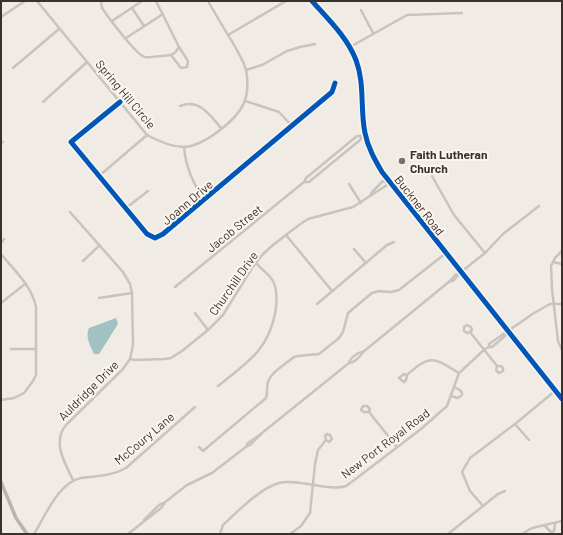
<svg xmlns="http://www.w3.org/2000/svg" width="563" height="535" font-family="Barlow,sans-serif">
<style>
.water{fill:#a1c2c1}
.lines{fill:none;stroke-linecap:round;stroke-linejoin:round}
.street{stroke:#c9c3be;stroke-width:2.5}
.secondary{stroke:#bab3ae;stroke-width:3.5}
.cycleway-casing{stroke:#fbf5ee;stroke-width:8}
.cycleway{stroke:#0057b8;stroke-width:5}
.poi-dot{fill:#7a716c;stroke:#fbf5ee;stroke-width:1.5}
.labels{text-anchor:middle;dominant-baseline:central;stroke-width:4;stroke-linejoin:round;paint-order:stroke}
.street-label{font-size:12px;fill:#3b302b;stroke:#fbf5ee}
.poi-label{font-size:12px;font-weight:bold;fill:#3b302b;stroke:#fbf5ee;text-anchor:start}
</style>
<rect width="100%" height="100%" fill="#f0ebe5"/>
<path class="water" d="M116,318L118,324L99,354H94C90,345 85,337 89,328Z"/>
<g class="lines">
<g class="street">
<path d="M37,1L147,135C158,141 171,147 184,147C204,146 239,119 245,100C248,92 248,79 246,70C244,61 237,51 233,43C224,29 216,15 208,1"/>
<path d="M101,1L102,8C108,17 137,56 145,57C150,58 156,56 161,56C171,55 174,56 179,47L156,1"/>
<path d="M132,8L144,26"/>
<path d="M361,10L373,33"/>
<path d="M1,17L25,1"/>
<path d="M112,21L142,1"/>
<path d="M228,35L286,1"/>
<path d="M126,38L163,14"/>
<path d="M350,47L407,15L462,13"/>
<path d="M171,55L181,68L187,67L188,61L179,47"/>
<path d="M13,68L59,29"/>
<path d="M246,70L262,65L287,51L300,47L315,44"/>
<path d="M245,101L279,112L292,126"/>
<path d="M43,102L87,62"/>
<path d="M120,102L71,142L147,234L155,238L163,234L332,92L335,83"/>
<path d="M180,106C199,98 210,115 221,128"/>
<path d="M1,143L3,142"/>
<path d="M184,147C186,169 193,182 204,200"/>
<path d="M99,176L147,135"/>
<path d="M432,176L454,215L485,253L503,234L539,206"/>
<path d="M304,182H309L360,140L362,136L365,133"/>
<path d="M387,183L383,181L373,191L370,196L387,185V183L389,181"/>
<path d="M349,184L361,203"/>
<path d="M126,208L148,191"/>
<path d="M70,212L123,272L130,284L132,293L133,345L130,359L123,369L67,424C51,441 65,463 73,480"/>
<path d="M286,235L332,291"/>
<path d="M1,243L4,239"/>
<path d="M354,249L366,263"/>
<path d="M562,251L555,258L551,266L552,289L558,341L562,350"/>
<path d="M1,254C14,270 32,286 36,307V375L33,381L24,393L14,398L1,400"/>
<path d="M83,261L100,245"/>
<path d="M553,262L562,264"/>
<path d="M450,281H453L461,272L485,253"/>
<path d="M175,287L304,182L306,178L357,136H362"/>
<path d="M99,298L132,293"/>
<path d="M1,303L25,284"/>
<path d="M317,304L387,245L394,242"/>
<path d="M195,313L208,330"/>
<path d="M470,332L467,333L464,331V327L467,325L471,327L472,330L470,332L497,366H501L503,368V371L499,373L496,370L497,366"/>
<path d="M508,332L505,336L492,347H489V344L534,313L550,304H562"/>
<path d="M11,349H36"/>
<path d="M130,359L135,360L165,359L171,358L182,351L208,330L223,315L252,268L263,254L273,245L299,225L308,219L353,207L370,196"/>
<path d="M349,363C354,363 361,356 363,352L450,281L455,275L461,272"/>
<path d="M407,375L404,374L399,378L404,382L406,380L407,375C431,354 432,357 459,373"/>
<path d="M218,386C246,363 267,352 275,314C277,303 278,291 273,281C269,274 261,269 256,263"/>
<path d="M451,396L458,398L462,395V393L460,390L454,387"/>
<path d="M369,412H364L361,410L363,406H367L370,409L369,412L397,447"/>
<path d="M515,424L529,440"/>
<path d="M247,445L248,443L261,434"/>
<path d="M199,447L203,451L266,398C268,393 266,388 268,382C271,372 286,364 294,357L298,356L319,354L339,338L343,332L348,313L372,293L379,291L391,292L399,290L446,253"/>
<path d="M483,506L470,491L462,472L470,458L515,424L555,391"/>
<path d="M144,520L159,505L164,503L187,485L212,473L247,446L250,445L262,433L349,363C350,358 358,352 363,352"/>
<path d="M545,526L551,532L554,531L555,524"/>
<path d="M34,534C45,516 59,482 81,478C96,476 112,476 126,468L195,407"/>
<path d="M128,534L161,508L164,504"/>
<path d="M220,534L223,525C237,512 260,488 279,483C297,478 330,492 346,486C348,485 351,482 353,481L421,429L447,406L459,373L485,349L489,347"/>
<path d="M290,534L301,526L310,513L315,464L318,450L326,440L329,442L332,439L330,435L327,434L325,436L326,440"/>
<path d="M448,534L498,494L505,491"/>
<path d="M522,534L532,528L562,521"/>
</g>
<g class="secondary">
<path d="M312,1C328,19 347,37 356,60C365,84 360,109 365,133C368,148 375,160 382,172L562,399"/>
<path d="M1,482L16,518L27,534"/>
</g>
<g class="cycleway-casing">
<g id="cycleway">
<path d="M312,1C328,19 347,37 356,60C365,84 360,109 365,133C368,148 375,160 382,172L562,399"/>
<path d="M120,102L71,142L147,234L155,238L163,234L332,92L335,83"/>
</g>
</g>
<use href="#cycleway" class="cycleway"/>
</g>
<circle class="poi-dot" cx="402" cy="161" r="4"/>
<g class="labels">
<g class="street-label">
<text transform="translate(126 94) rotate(50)">Spring Hill Circle</text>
<text transform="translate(187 202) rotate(-40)">Joann Drive</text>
<text transform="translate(420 205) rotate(52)">Buckner Road</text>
<text transform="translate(234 228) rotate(-39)">Jacob Street</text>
<text transform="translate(233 283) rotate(-55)">Churchill Drive</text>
<text transform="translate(88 390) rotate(-45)">Auldridge Drive</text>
<text transform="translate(144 438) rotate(-40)">McCoury Lane</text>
<text transform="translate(385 443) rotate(-37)">New Port Royal Road</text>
</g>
<g class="poi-label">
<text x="410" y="154">Faith Lutheran<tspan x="410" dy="14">Church</tspan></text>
</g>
</g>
<rect width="563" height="535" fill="none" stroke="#3b302b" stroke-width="4"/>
</svg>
